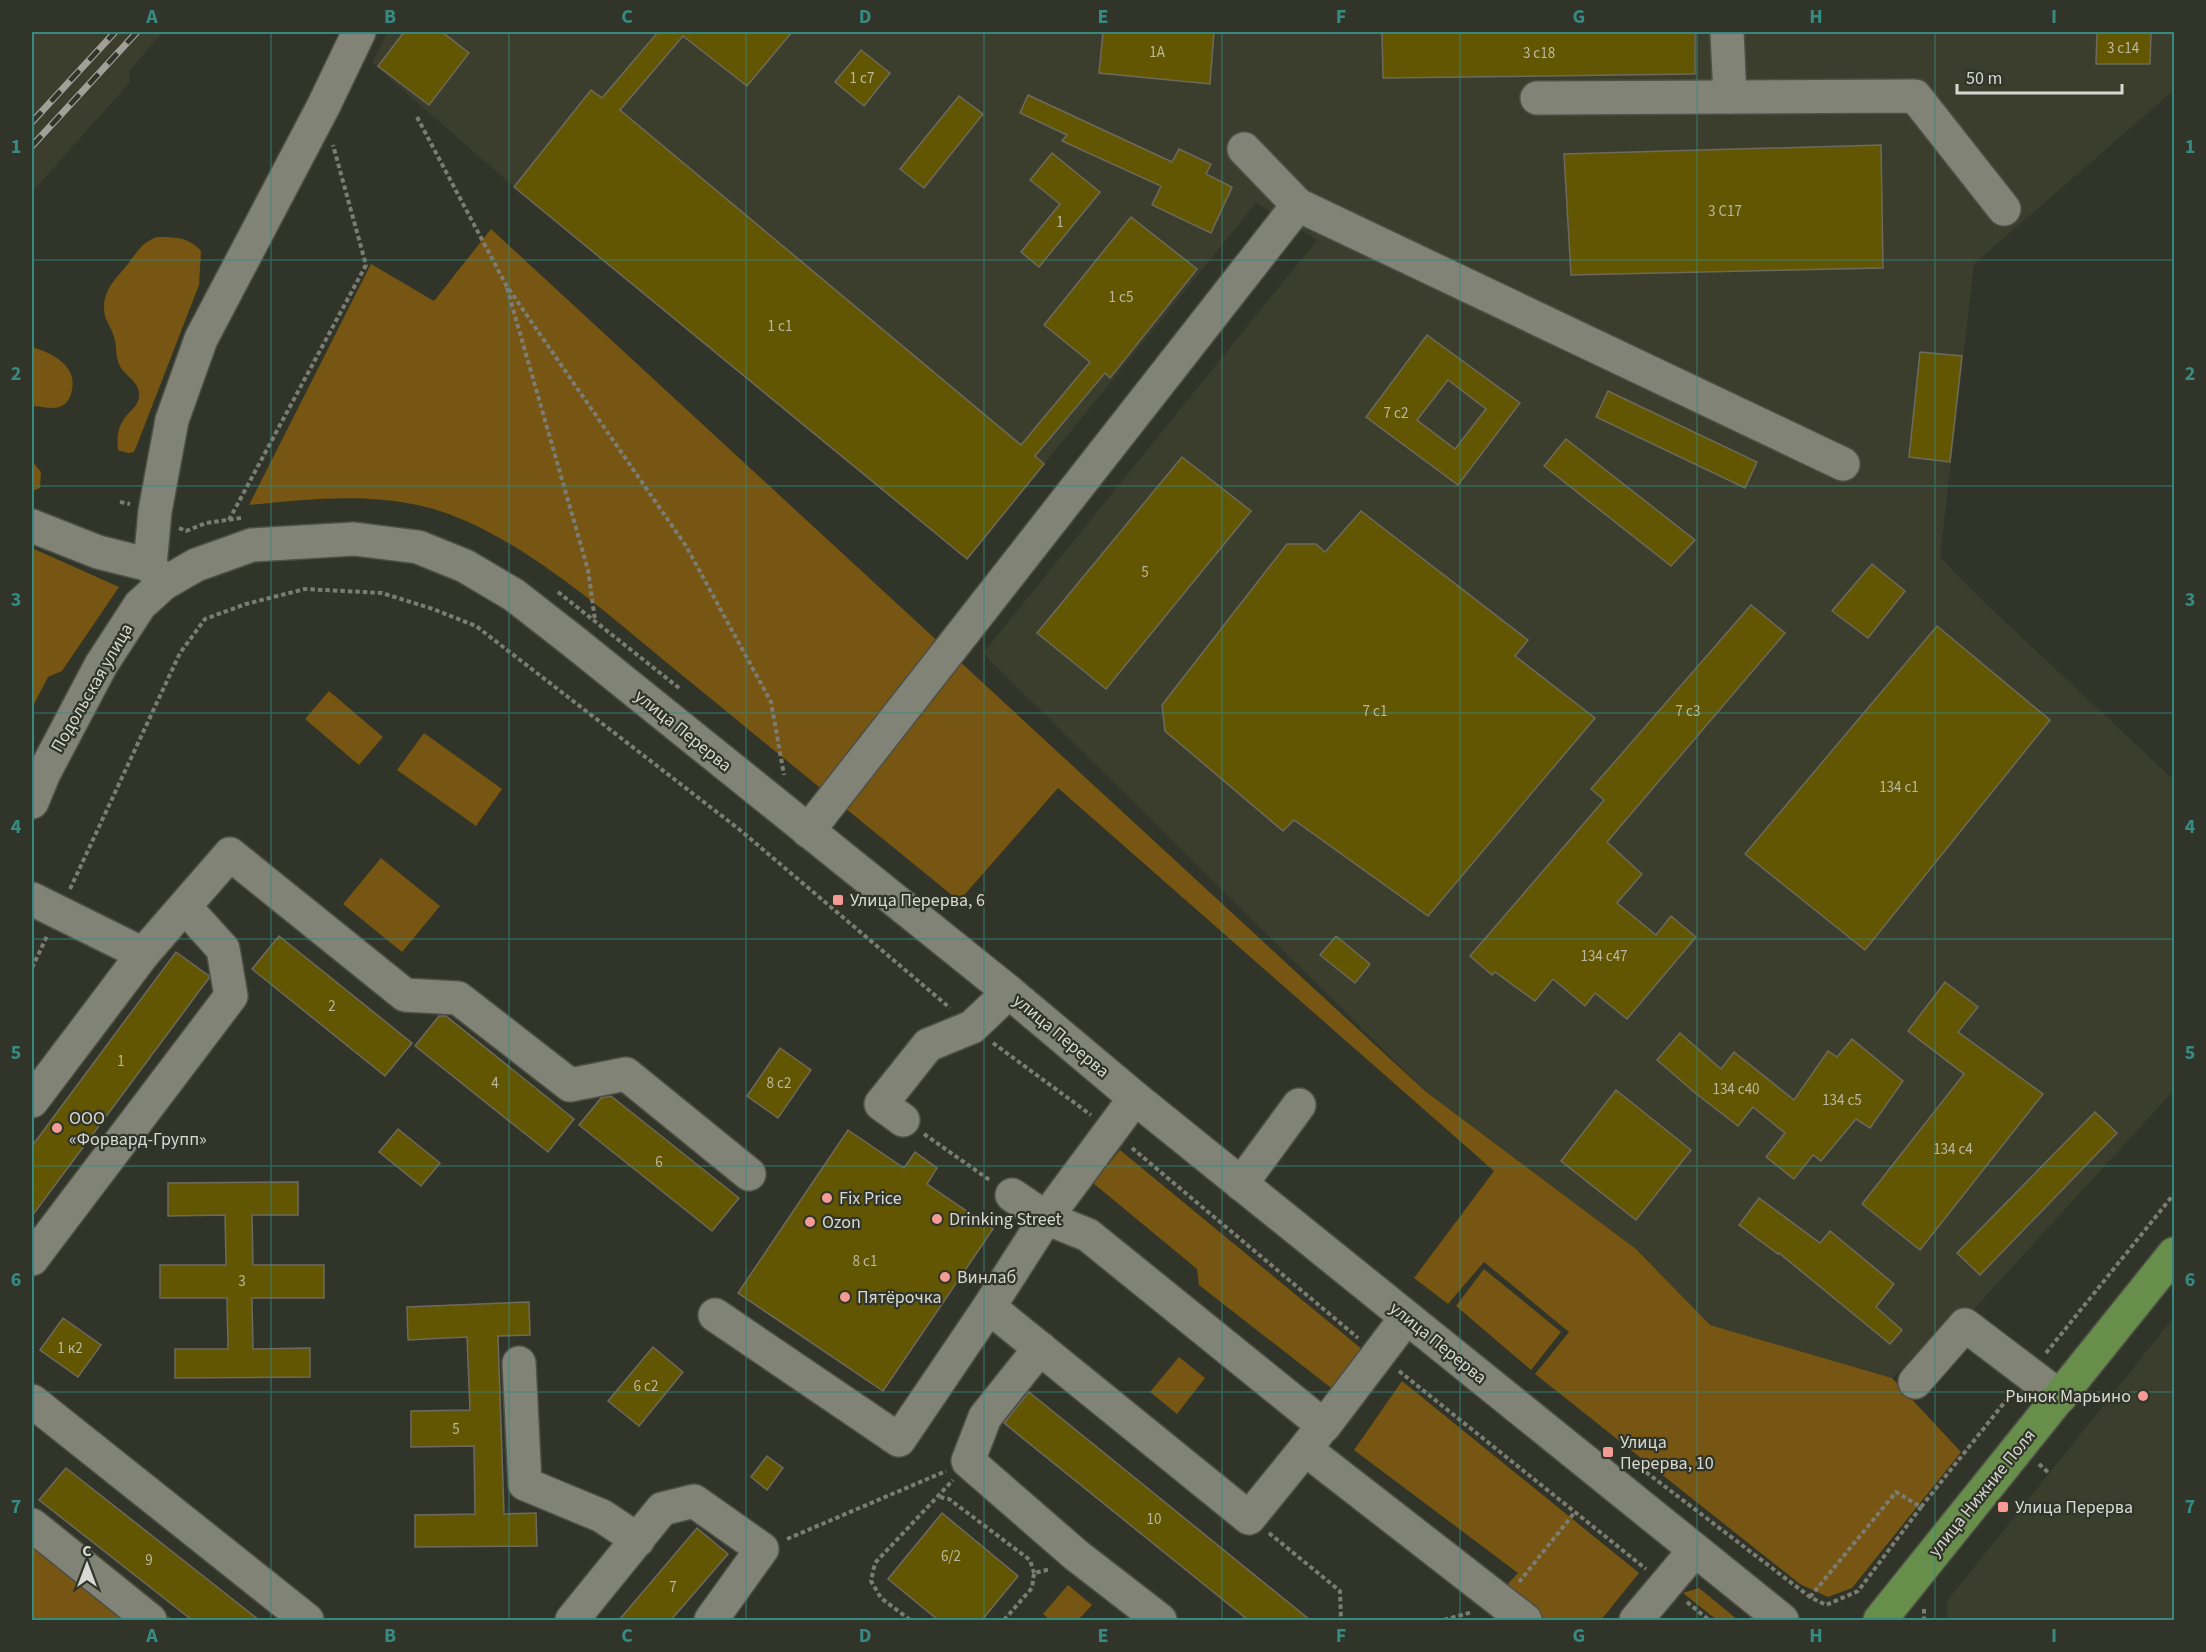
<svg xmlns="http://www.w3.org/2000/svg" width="2206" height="1652" font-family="'Source Sans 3',sans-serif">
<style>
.built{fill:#3b3e2c}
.green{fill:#775512}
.building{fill:#635603;stroke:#6d6a5d;stroke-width:1.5;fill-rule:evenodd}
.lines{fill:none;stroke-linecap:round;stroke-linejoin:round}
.minor-casing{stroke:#4e5046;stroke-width:36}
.major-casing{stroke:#4e5046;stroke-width:36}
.path{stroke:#7b7d73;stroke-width:4;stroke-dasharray:4.5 3;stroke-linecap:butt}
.minor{stroke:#808375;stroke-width:33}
.major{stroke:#678e4b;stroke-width:33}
.rail-casing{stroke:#9fa198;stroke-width:7}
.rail{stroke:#313428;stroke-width:4.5;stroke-dasharray:14;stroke-linecap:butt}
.grid{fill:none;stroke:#378a82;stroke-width:1.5;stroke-opacity:0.55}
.poi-dot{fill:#f59b96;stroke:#313428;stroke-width:2}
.labels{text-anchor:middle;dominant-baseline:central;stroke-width:4.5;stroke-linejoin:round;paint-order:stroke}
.number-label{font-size:15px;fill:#bbb89e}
.street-label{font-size:18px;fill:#d8d9d2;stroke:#313428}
.poi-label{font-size:18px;fill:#d8d9d2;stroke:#313428;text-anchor:start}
.neatline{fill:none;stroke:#378a82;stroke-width:2}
.grid-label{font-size:20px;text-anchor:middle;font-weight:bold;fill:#378a82}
</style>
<rect width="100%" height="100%" fill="#313428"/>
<g class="built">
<path d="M32,32H163L129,71L130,82L32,192Z"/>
<path d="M387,32H2174V90L1974,264L1940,557L1983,601L2174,780V1090L1974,1309L1892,1378L1710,1325L1636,1249L1425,1091L983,653L1317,240L1256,203L967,559L514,187L372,63Z"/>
<path d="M2174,1317V1620H1947V1601Z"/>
</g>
<g class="green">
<path d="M491,229L1425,1091L1636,1249L1710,1325L1892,1378L1961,1452L1852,1588L1828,1597L1800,1584L1535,1374L1569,1332L1484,1262L1448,1304L1414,1278L1494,1171L1058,788L959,901C869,827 778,754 688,680C615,621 520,533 430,508C371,492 308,499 249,505L371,264L434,301Z"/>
<path d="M157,237C175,237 189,237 201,251L199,285L137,445L134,452L128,453L118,450C117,439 117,429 124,419C130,410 140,406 139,393C138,380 123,375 119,364C115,355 117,345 114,337C112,329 107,323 105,316C100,292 115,280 128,264C137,252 142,242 157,237Z"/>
<path d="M32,347C53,353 80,367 71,394C69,400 66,405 59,407C50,410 41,406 32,406Z"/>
<path d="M32,461L41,472L40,488L33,491Z"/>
<path d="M32,548L119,587L62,671L48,677L32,708Z"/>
<path d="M329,691L383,737L359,765L305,719Z"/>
<path d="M424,733L502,789L476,826L397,770Z"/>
<path d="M381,858L440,906L402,952L343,904Z"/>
<path d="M1120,1150L1363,1350L1335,1391L1199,1285L1197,1269L1093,1183Z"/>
<path d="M1484,1269L1561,1332L1531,1370L1456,1306Z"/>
<path d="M1179,1357L1205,1378L1177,1414L1150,1392Z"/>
<path d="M1402,1381L1639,1573L1601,1620H1542L1502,1590L1518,1573L1354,1450Z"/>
<path d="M32,1510L173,1620H32Z"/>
<path d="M1068,1585L1092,1605L1078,1620H1050L1043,1614Z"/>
<path d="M1699,1588L1738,1620H1717L1683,1593Z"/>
</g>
<g class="building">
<path d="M404,32H442L469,53L429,105L378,66Z"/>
<path d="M658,32H792L747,86L683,36L620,110L1021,445L1090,362L1044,325L1131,217L1197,269L1110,378L1105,373L1035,456L1044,464L967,559L514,187L591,90L602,98Z"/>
<path d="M1103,32H1214L1210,84L1099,73Z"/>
<path d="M1382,32H1695V74L1383,78Z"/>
<path d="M2097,32H2151L2150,64H2096Z"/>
<path d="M861,50L890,73L864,106L835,82Z"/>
<path d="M1028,95L1172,162L1179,149L1211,164L1206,174L1232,187L1211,233L1152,205L1161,186L1062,141L1067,135L1020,113Z"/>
<path d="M959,96L983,114L924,188L900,169Z"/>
<path d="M1881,145L1883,268L1571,275L1564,154Z"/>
<path d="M1052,153L1100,192L1039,267L1021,252L1060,204L1030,180Z"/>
<path d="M1427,335L1520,403L1458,485L1366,417ZM1448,380L1486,409L1455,449L1417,420Z"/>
<path d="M1920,352L1962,356L1950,462L1909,457Z"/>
<path d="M1608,391L1757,462L1745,488L1596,417Z"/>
<path d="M1566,439L1695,540L1671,566L1544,466Z"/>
<path d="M1182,457L1251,511L1106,689L1037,633Z"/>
<path d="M1361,511L1528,640L1515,656L1595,718L1428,916L1294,820L1283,831L1165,731L1162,705L1287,544H1316L1325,552Z"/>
<path d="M1872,564L1905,591L1868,638L1832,611Z"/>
<path d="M1751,605L1785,633L1607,842L1642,874L1617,903L1656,935L1671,916L1696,937L1627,1019L1595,993L1585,1006L1553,979L1535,1001L1495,972L1492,975L1470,956L1604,800L1591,789Z"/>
<path d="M1937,626L2050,720L1865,950L1745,854Z"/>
<path d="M279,936L412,1043L385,1076L252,969Z"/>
<path d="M1336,936L1370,964L1355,983L1320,955Z"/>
<path d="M176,952L209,976V978L32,1216V1146Z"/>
<path d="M1945,982L1978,1007L1958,1032L2043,1094L1920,1250L1862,1204L1964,1074L1908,1031Z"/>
<path d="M439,1016H446L574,1119L548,1152L415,1046Z"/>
<path d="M1680,1033L1721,1069L1734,1052L1794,1100L1828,1051L1837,1057L1852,1039L1903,1081L1870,1128L1856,1119L1821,1161L1813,1155L1794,1179L1766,1157L1785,1133L1753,1107L1738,1126L1694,1092L1657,1060Z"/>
<path d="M780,1048L811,1070L778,1118L747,1096Z"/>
<path d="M1616,1090L1691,1150L1636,1220L1561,1161Z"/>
<path d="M611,1096L739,1198L712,1231L579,1125L601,1098Z"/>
<path d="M2095,1112L2117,1133L1980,1275L1957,1253Z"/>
<path d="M398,1129L440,1163L421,1186L379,1152Z"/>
<path d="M848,1130L904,1168L915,1152L937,1168L927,1184L993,1229L883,1391L738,1293Z"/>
<path d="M298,1182V1215H252L253,1265H324V1298H252L253,1349L310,1348V1377L175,1378V1349H228L227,1298H160V1265H226L225,1215L168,1216V1183Z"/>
<path d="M1759,1198L1820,1243L1830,1231L1894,1284L1876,1307L1902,1330L1890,1344L1779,1253L1778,1254L1739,1225Z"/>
<path d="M529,1302L530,1335L498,1336L504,1514L536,1513L537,1546L415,1547V1515L475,1514L474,1446L411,1447V1411L470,1410L467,1337L408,1340L407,1307Z"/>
<path d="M63,1318L101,1345L78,1377L40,1350Z"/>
<path d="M653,1347L683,1372L639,1426L608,1401Z"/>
<path d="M1029,1392L1310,1620H1248L1004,1423Z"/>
<path d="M767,1456L783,1468L767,1490L751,1477Z"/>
<path d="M66,1468L259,1620H192L39,1500Z"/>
<path d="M942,1513L1018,1576L982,1620H938L888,1579Z"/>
<path d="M697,1528L728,1554L671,1620H619Z"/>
</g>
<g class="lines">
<g class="minor-casing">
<g id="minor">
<path d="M1727,32L1730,97"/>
<path d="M1537,98L1915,96L2004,209"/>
<path d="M1298,205L1843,464"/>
<path d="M32,526L98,552L150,565"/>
<path d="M163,584L150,565L155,511L172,420L201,339L323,107L359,32"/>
<path d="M32,802L44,773L101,665L140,605L163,584L196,565L252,545L354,539L418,547L465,566L514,595L573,641L1009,992L1135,1098L1782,1620"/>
<path d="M808,831L1298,205L1244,149"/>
<path d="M32,899L143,954L230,854L405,995L458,998L570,1085L626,1074L749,1174"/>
<path d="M1135,1098L1046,1218L989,1307L1249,1518L1305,1449"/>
<path d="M32,1101L143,954"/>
<path d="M903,1120L881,1104L928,1045L972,1027L1009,992"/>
<path d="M1241,1184L1299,1105"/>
<path d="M1012,1195L1046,1218L1088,1235L1324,1426L1406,1318"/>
<path d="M32,1259L231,996L223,949L185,907"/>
<path d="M715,1315L899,1440L989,1307"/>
<path d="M1040,1348L985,1417L968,1461L1076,1555L1160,1620"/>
<path d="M519,1363L525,1484L602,1516L638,1540"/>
<path d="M1915,1382L1965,1325L2060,1397"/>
<path d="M32,1401L307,1620"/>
<path d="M1319,1431L1305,1449L1525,1620"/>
<path d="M32,1525L150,1620"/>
<path d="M572,1620L662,1509L694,1501L762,1549L711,1620"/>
<path d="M1636,1620L1694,1551"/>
</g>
</g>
<g class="major-casing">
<path id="major" d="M1880,1620L2174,1254"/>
</g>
<g class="path">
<path d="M417,117L506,285L686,546L771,702L784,775"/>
<path d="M507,288L588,570L595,620"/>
<path d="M120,502L130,504"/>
<path d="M229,520L366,265L333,145"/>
<path d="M179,528L186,531L206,523L241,518"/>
<path d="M558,592L679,688"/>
<path d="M70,889L180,653L205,619L246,604L305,589L382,593L433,609L476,626L740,830L950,1008"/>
<path d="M32,968L47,936"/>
<path d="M993,1043L1091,1115"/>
<path d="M924,1134L991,1181"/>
<path d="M1132,1148L1358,1338"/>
<path d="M2046,1353L2174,1194"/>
<path d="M1399,1371L1646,1569"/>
<path d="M1634,1463L1810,1597L1826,1605L1858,1591L1921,1507"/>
<path d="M2039,1464L2050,1474"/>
<path d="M940,1497L949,1499L1030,1560L1034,1573"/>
<path d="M1269,1533L1340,1591L1341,1620"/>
<path d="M787,1539L946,1471"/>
<path d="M1519,1582L1575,1512"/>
<path d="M1810,1597L1896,1492L1921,1507L2012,1393"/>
<path d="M1687,1602L1709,1620"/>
<path d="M1924,1609V1620"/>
<path d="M910,1620L881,1598L871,1581L875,1563L953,1480"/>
<path d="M1004,1620L1032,1588L1034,1573L1051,1569"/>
<path d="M1444,1620L1472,1612"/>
</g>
<use href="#minor" class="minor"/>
<use href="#major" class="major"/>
<g class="rail-casing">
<g id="rail">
<path d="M32,122L115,32"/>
<path d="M32,146L137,32"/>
</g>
</g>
<use href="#rail" class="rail"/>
</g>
<path class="grid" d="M271,32V1620M509,32V1620M746,32V1620M984,32V1620M1222,32V1620M1460,32V1620M1697,32V1620M1935,32V1620M32,260H2174M32,486H2174M32,713H2174M32,939H2174M32,1166H2174M32,1392H2174"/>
<g class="poi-dot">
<rect x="832" y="894" width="12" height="12" rx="3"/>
<circle cx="57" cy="1128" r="6"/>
<circle cx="827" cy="1198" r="6"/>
<circle cx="937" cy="1219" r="6"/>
<circle cx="810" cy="1222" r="6"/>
<circle cx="945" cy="1277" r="6"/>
<circle cx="845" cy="1297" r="6"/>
<circle cx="2143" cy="1396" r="6"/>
<rect x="1602" y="1446" width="12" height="12" rx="3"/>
<rect x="1997" y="1501" width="12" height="12" rx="3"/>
</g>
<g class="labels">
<g class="number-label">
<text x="2123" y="48">3 с14</text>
<text x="1157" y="52">1А</text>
<text x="1539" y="53">3 с18</text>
<text x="862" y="78">1 с7</text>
<text x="1725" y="211">3 С17</text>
<text x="1060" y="222">1</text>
<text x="1121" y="297">1 с5</text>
<text x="780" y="326">1 с1</text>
<text x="1396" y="413">7 с2</text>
<text x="1145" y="572">5</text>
<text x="1375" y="711">7 с1</text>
<text x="1688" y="711">7 с3</text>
<text x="1899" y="787">134 с1</text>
<text x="1604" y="956">134 с47</text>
<text x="332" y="1006">2</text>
<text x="121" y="1061">1</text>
<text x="495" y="1083">4</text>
<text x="779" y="1083">8 с2</text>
<text x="1736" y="1089">134 с40</text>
<text x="1842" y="1100">134 с5</text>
<text x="1953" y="1149">134 с4</text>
<text x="659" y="1162">6</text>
<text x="865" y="1261">8 с1</text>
<text x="242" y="1281">3</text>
<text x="70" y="1348">1 к2</text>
<text x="646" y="1386">6 с2</text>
<text x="456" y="1429">5</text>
<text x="1154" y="1519">10</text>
<text x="951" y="1556">6/2</text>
<text x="149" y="1560">9</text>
<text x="673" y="1587">7</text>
</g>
<g class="street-label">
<text transform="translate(92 688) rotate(-60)">Подольская улица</text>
<text transform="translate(683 731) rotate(39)">улица Перерва</text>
<text transform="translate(1061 1036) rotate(40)">улица Перерва</text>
<text transform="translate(1438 1343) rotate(39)">улица Перерва</text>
<text transform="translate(1982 1493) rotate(-51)">улица Нижние Поля</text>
</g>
<g class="poi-label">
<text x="850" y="900">Улица Перерва, 6</text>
<text x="69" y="1118">ООО<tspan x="69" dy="21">«Форвард-Групп»</tspan></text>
<text x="839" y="1198">Fix Price</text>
<text x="949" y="1219">Drinking Street</text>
<text x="822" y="1222">Ozon</text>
<text x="957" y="1277">Винлаб</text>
<text x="857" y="1297">Пятёрочка</text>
<text x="2131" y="1396" text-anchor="end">Рынок Марьино</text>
<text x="1620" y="1442">Улица<tspan x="1620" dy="21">Перерва, 10</tspan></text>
<text x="2015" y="1507">Улица Перерва</text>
</g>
</g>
<rect width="2206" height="1652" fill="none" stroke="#313428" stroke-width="66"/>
<g transform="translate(87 1565)" stroke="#313428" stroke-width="4.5" paint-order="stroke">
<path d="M0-4.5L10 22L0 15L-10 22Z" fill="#d8d9d2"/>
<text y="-9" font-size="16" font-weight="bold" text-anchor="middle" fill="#d8d9d2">С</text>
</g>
<path d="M1957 84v9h165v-9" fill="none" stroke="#d8d9d2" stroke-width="3"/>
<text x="1966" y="84" font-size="18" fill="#d8d9d2" stroke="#313428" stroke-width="4.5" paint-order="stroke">50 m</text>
<rect x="33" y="33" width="2140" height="1586" class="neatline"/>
<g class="grid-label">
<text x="152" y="23">A</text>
<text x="390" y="23">B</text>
<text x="627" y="23">C</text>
<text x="865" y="23">D</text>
<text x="1103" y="23">E</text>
<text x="1341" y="23">F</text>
<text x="1579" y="23">G</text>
<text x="1816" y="23">H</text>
<text x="2054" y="23">I</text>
<text x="16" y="153">1</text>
<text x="2190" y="153">1</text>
<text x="16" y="380">2</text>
<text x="2190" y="380">2</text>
<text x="16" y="606">3</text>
<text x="2190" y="606">3</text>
<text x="16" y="833">4</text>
<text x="2190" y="833">4</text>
<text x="16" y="1059">5</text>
<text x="2190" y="1059">5</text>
<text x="16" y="1286">6</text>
<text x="2190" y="1286">6</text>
<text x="16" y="1513">7</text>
<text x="2190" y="1513">7</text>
<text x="152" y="1642">A</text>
<text x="390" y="1642">B</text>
<text x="627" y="1642">C</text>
<text x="865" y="1642">D</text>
<text x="1103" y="1642">E</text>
<text x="1341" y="1642">F</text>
<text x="1579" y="1642">G</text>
<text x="1816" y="1642">H</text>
<text x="2054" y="1642">I</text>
</g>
</svg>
